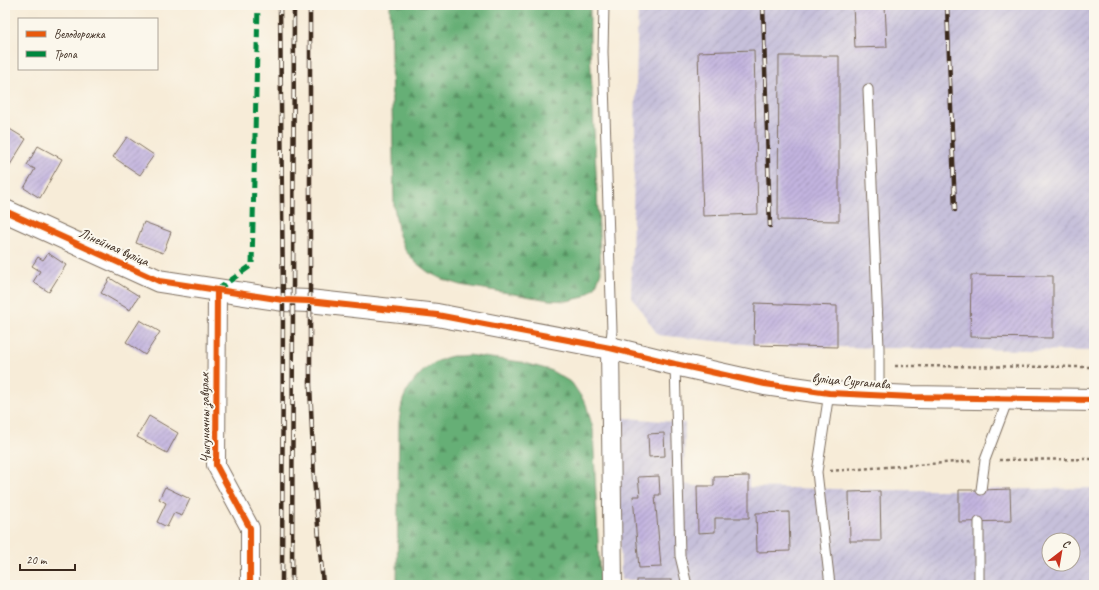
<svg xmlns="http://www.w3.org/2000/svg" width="1099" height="590" font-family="Caveat,sans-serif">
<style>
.industrial{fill:url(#industrial-furrows);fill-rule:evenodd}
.forest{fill:url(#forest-firs);stroke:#506c4a}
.building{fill:url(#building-hatch)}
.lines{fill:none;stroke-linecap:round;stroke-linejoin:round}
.service-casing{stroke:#7d6e5f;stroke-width:11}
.minor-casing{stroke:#7d6e5f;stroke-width:20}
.tertiary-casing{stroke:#7d6e5f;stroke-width:24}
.path{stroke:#7d6e5f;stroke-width:2.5;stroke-dasharray:3 3;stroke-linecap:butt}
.service{stroke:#fff;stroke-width:9}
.minor{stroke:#fff;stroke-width:18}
.tertiary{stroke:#fff;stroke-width:22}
.rail-casing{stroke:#3b2a1e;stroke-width:4.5}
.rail{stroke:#fbf7ec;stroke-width:3;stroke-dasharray:9;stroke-linecap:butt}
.quiet{stroke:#00873e;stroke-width:5;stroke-dasharray:10 5;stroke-linecap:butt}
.cycleway-casing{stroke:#fbf7ec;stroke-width:8}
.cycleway{stroke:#e8590c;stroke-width:6}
.labels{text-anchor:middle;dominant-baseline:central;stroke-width:4;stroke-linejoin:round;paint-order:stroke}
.street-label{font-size:14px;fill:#3b2a1e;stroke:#fbf7ec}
</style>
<defs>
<pattern id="industrial-furrows" width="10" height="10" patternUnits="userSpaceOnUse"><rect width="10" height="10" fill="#c6c0da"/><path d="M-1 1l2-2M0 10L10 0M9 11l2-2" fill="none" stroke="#aba5bb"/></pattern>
<pattern id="forest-firs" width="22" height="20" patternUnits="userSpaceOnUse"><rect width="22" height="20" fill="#66af76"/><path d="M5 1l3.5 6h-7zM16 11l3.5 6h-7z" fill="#558f60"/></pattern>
<pattern id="building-hatch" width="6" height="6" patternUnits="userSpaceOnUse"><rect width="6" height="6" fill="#c2b4df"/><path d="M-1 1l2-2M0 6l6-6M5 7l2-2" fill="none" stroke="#9f93b4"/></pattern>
</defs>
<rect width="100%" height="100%" fill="#fbf7ec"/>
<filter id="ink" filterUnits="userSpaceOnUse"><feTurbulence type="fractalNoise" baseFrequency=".025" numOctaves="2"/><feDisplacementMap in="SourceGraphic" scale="8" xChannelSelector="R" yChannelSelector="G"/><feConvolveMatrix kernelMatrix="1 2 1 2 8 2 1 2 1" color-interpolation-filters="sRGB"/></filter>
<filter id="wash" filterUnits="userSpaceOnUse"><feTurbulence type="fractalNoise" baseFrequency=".012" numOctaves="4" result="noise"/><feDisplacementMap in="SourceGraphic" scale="16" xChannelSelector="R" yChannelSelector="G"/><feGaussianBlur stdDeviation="0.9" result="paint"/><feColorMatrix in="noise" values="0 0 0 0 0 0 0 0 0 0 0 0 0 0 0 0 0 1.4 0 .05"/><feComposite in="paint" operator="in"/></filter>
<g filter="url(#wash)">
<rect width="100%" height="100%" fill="#f7ecd8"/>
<g class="industrial">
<path d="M638,5H1094V351L879,348L754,345L658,335L631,296Z"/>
<path d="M617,417L685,423L684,484L697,486L886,490H981L1094,488V585H637V580H621ZM1049,540H1073V564H1049Z"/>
</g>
<g class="forest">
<path d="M390,5H590V49L601,272L596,286L584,297L567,301L549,300L461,285L442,279L428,272L415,262L405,250L399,235L394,206Z"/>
<path d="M468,355L521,362L550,370L572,383L586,404L593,429L600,585H397L399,422C400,415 401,409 402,403C408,382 430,360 453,356C458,356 463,356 468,355Z"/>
</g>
<g id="blocks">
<g class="building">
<path d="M853,5H885L887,47L855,48Z"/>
<path d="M754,50L758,214L703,216L698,52Z"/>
<path d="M779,56H839V221L778,220Z"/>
<path d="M8,128L26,139L5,173V133Z"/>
<path d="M127,137L154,155L140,175L113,157Z"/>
<path d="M38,146L62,159L40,198L24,188L35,169L27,165Z"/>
<path d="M144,222L171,232L163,253L136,243Z"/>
<path d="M48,253L66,265L49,292L33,282L40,271L32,266L38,257L43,260Z"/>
<path d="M971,275L1053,276V338L970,337Z"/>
<path d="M110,278L139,296L130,310L101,293Z"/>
<path d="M755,303L837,306V347L754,345Z"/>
<path d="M140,320L160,332L145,355L126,342Z"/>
<path d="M149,416L178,433L167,453L137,437Z"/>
<path d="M664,433L665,456L649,457L648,434Z"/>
<path d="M659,476L660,495H655L661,567L639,568L633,496H640L638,477Z"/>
<path d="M749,476V518H715V532L698,533L697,486H714V477Z"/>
<path d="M165,487L190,499L182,516L174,513L167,527L157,522L166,503L159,499Z"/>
<path d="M1010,489L1011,521L959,522V490H981Z"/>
<path d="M880,491L881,541H850L849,492Z"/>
<path d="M789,512L790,551L757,552L756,513Z"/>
<rect x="637" y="580" width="35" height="5"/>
</g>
</g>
</g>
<g filter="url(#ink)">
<use href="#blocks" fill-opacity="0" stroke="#7d6e5f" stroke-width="1"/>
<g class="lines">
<g class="service-casing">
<g id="service">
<path d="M604,5L603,52L612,331L610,348"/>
<path d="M868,89L879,348V396"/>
<path d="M675,364L680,556L687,585"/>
<path d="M829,393L817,472L830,585"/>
<path d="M981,490L985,460L1008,399"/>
<path d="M979,522V585"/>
</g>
</g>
<g class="minor-casing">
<g id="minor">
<path d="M217,290L216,465L250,528V585"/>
<path d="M610,348L613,585"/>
</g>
</g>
<g class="tertiary-casing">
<path id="tertiary" d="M5,211L159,281L283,300L309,301L437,315L610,348L675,364L765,384L829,393L912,397L1094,400"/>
</g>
<g class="path">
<path d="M895,366L1094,367"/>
<path d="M999,460L1094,459"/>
<path d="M830,471L972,461"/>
</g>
<use href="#service" class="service"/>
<use href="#minor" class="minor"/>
<use href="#tertiary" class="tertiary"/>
<g class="rail-casing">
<g id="rail">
<path d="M280,5L283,300L282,585"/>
<path d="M310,5V384L314,478L323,585"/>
<path d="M763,5L770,226"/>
<path d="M947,5L955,210"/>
<path d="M292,585L294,5"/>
</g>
</g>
<use href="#rail" class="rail"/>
<path class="quiet" d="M217,290L252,265L258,5"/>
<g class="cycleway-casing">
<g id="cycleway">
<path d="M5,211L159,281L283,300L309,301L437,315L610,348L675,364L765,384L829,393L912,397L1094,400"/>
<path d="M217,290L216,465L250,528V585"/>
</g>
</g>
<use href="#cycleway" class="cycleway"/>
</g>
</g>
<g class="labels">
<g class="street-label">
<text transform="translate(114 247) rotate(24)">Лінейная вуліца</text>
<text transform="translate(851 381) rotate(5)">вуліца Сурганава</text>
<text transform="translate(205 418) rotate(-91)">Чыгуначны завулак</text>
</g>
</g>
<rect width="1099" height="590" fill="none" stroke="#fbf7ec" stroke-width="20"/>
<rect x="18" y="18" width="140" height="52" fill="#fbf7ec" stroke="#aea59a"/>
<rect x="26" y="31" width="20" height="6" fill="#e8590c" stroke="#aea59a"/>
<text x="54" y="38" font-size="12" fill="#3b2a1e">Велодорожка</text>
<rect x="26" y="51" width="20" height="6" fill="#00873e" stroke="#aea59a"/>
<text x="54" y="58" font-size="12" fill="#3b2a1e">Тропа</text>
<g transform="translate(1061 552) rotate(31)"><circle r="19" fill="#fbf7ec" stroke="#aea59a"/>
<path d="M0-3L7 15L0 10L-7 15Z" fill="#c8321e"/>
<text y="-6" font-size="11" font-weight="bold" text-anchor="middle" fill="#3b2a1e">С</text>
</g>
<path d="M20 564v6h55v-6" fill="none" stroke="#3b2a1e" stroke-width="2"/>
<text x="26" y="564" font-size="12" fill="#3b2a1e" stroke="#fbf7ec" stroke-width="3" paint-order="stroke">20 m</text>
</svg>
